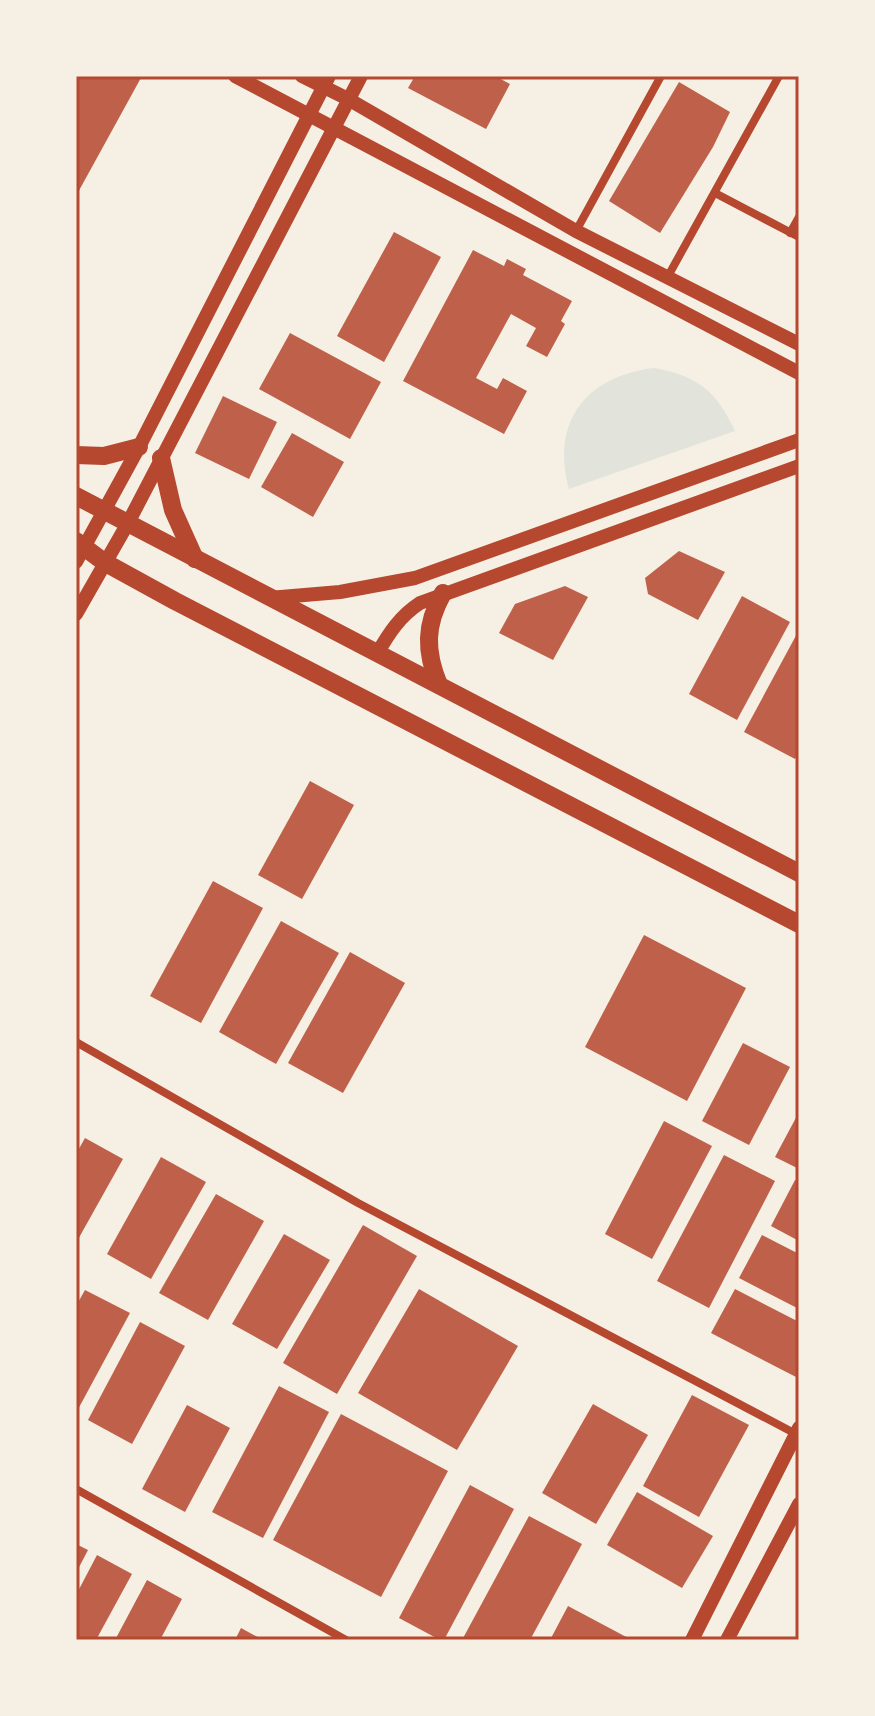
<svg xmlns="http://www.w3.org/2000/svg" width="875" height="1716" font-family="'Alegreya Sans',sans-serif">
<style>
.green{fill:#e2e4dc}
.building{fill:#bf614a}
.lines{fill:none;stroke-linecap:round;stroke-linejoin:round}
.minor{stroke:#b5482f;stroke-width:8}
.tertiary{stroke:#b5482f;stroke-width:14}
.primary{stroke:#b5482f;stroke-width:18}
.neatline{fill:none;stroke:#b5482f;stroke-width:3}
</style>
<rect width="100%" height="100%" fill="#f6efe4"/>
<path class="green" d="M654,368C698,376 716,391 735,431L569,489C550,421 587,376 654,368Z"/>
<g class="building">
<path d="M76,76H142L76,196Z"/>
<path d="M415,76H495L510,84L486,129L408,88Z"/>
<path d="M679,82L730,112L713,147L660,233L609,201Z"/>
<path d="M394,232L441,257L384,362L337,336Z"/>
<path d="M473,250L504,266L507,259L526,269L523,275L572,301L561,321L565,324L547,357L526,346L536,328L511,314L476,378L497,389L503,378L527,391L504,434L403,381Z"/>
<path d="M290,333L381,382L350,439L259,389Z"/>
<path d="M223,396L277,422L249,479L195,453Z"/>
<path d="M292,433L344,462L313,517L261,487Z"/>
<path d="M679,551L725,572L698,620L648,594L645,578Z"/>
<path d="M565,586L588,597L553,660L499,633L515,604Z"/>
<path d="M742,596L790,622L737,720L689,694Z"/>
<path d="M799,630V752L795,759L744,732Z"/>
<path d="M310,781L354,805L302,899L258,875Z"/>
<path d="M213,881L263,908L201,1023L150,996Z"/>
<path d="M281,921L339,953L276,1064L219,1032Z"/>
<path d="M644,935L746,988L687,1101L585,1047Z"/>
<path d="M350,952L405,983L343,1093L288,1063Z"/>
<path d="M743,1043L790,1067L749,1145L702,1121Z"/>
<path d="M799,1112V1169L775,1157Z"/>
<path d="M664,1121L712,1146L652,1259L605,1234Z"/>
<path d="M85,1138L123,1159L76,1243V1154Z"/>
<path d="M724,1155L775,1181L709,1308L657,1281Z"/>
<path d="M161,1157L206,1182L151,1279L107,1254Z"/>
<path d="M795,1180L799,1182V1241L771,1226Z"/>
<path d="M216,1194L264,1221L208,1320L159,1293Z"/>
<path d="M363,1225L417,1256L337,1394L283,1363Z"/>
<path d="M284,1234L330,1260L277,1349L232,1324Z"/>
<path d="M762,1235L799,1254V1309L739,1278Z"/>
<path d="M419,1289L518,1346L457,1450L358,1393Z"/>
<path d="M735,1289L799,1322V1372L796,1377L711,1333Z"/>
<path d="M85,1290L130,1313L76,1413V1306Z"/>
<path d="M140,1322L185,1346L132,1444L88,1420Z"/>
<path d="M279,1386L329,1412L263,1538L212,1512Z"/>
<path d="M692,1395L749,1425L699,1517L643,1486Z"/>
<path d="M593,1404L648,1435L596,1524L542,1493Z"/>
<path d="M187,1405L230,1428L185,1512L142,1489Z"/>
<path d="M341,1414L448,1471L381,1597L273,1540Z"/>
<path d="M470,1485L514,1509L444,1640H440L399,1618Z"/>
<path d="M637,1492L713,1536L682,1588L607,1545Z"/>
<path d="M529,1516L582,1544L530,1640H462Z"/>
<path d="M76,1544L88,1550L76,1573Z"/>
<path d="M97,1555L132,1574L96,1640H76V1595Z"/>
<path d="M147,1580L182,1599L160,1640H115Z"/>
<path d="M568,1606L632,1640H550Z"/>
<path d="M241,1628L263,1640H235Z"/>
</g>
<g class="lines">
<g class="minor">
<path d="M715,193L799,237"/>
<path d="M576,231L661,76"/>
<path d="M790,233L799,217"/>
<path d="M667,278L779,76"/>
<path d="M76,1042L358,1203L796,1434"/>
<path d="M76,1489L346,1640"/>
</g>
<g class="tertiary">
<path d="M235,76L799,373"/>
<path d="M302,76L348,99L576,231L799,344"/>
<path d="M76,562L139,447L329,76"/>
<path d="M269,598L340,592L415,578L799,440"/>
<path d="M76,614L128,523L361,76"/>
<path d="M377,654C389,633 400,616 420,603L799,466"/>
<path d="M692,1640L799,1428"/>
<path d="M727,1640L799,1504"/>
</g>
<g class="primary">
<path d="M76,455L104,456L139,447"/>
<path d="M161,458L173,510L195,559"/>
<path d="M76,496L799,873"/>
<path d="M76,541L104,562L175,601L799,924"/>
<path d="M439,685C425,651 425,625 443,593"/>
</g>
</g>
<rect width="875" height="1716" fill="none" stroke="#f6efe4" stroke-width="156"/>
<rect x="78" y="78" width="719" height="1560" class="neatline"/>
</svg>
